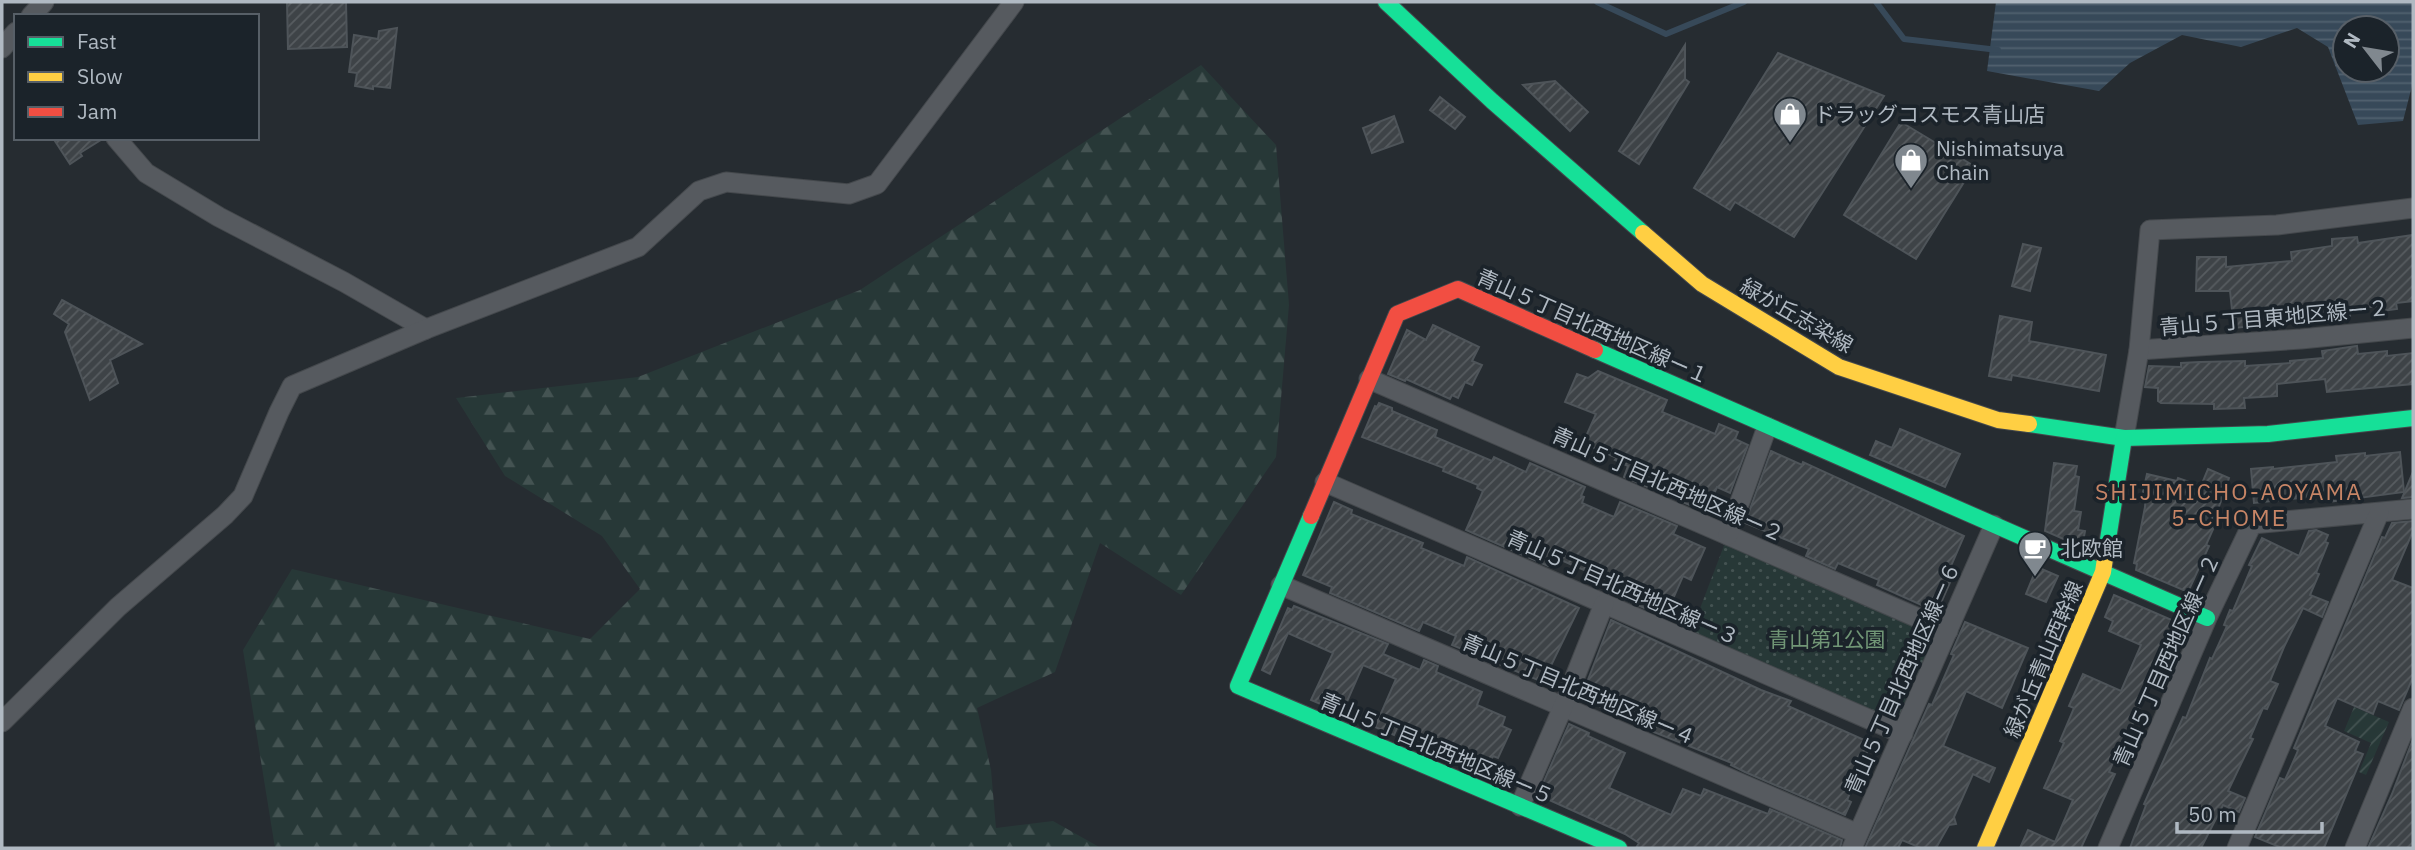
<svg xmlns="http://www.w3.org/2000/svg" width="2415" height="850" font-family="'IBM Plex Sans','Noto Sans JP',sans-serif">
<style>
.forest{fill:url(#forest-firs)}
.park{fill:url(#park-dots)}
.garden{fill:url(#garden-furrows)}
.water{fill:url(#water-rules);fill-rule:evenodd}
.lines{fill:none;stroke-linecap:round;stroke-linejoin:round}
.stream{stroke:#374959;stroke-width:6}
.building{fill:url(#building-hatch);stroke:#4e5459;stroke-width:2}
.street-casing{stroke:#44484c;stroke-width:21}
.fast-casing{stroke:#44484c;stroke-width:18}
.slow-casing{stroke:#44484c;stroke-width:18}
.jam-casing{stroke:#44484c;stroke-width:18}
.street{stroke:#565a5f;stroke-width:19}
.fast{stroke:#16e098;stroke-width:16}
.slow{stroke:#ffcf43;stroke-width:16}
.jam{stroke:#f24e42;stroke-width:16}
.labels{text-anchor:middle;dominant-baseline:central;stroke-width:7;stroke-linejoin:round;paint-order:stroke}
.poi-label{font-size:21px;fill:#b0b9c2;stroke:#1b232a;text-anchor:start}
.street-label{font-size:21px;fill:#b0b9c2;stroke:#1b232a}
.park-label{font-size:21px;fill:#719676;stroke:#1b232a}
.neighbourhood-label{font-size:23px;letter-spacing:2px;fill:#c78566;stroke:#1b232a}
</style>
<defs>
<pattern id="forest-firs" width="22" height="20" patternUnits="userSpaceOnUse" patternTransform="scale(1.75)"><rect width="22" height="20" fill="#273837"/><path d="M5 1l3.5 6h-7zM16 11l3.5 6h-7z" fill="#445352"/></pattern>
<pattern id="park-dots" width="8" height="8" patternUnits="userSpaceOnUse" patternTransform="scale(1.75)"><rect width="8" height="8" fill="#273837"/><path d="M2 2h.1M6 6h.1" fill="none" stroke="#445352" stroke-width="1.8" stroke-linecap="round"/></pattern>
<pattern id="garden-furrows" width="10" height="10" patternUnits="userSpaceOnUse" patternTransform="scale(1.75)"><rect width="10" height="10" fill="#273837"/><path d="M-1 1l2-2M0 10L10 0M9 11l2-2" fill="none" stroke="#445352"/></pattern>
<pattern id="water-rules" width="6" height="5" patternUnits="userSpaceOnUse" patternTransform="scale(1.75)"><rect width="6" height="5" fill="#374959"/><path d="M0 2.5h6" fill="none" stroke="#51616f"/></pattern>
<pattern id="building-hatch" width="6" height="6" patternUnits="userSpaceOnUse" patternTransform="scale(1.75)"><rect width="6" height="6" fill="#3e4347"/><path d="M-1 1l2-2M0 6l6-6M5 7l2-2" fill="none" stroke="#575c60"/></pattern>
</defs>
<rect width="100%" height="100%" fill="#262c31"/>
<path class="forest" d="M1201,65L1276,145L1289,305L1276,457L1181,595L1100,543L1055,672L977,708L991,770L996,828L1053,821L1101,848H275L243,650L292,569L590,639L640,589L602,536L505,476L456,398L638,377L860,290Z"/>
<path class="park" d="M1728,535L1948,631L1903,734L1688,640Z"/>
<path class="garden" d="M2354,707L2389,722L2366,775L2359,772L2371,743L2344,731Z"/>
<path class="water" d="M1996,2H2413V82L2403,121L2358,125L2328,47L2297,28L2241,47L2182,35L2130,63L2099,91L1987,71ZM2345,28H2387V70H2345Z"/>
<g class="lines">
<g class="stream">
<path d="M1597,2L1666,34L1744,2"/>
<path d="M1876,2L1904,39L1998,50"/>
</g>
</g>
<g class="building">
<path d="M287,2H346L347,47L288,49Z"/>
<path d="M397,28L390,88L373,86V89L355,86L357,73L349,72L354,35L378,39L379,31Z"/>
<path d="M1685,45V79L1689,82L1639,164L1619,151Z"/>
<path d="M1778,53L1884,96L1794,237L1735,202L1730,210L1694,188Z"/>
<path d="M1555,81L1588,112L1570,131L1523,85Z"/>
<path d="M1440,97L1465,117L1455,129L1430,110Z"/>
<path d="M1394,116L1403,142L1372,153L1363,128Z"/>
<path d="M1901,122L1974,166L1916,259L1844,215Z"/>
<path d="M53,138H104L80,153L82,156L70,164Z"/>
<path d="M2413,235V301L2396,303L2397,309L2381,311V306L2349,309L2350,316L2234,328L2230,291H2196L2197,257H2226V267L2292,261L2291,252L2332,246V239L2357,237L2358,243Z"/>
<path d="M2023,244L2041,248L2030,291L2012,286Z"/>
<path d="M62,300L142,344L110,360L118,383L90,400L65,332L69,324L54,314Z"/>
<path d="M2000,316L2032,322L2029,341L2106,355L2099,391L2012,375L2011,380L1989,376Z"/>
<path d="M1433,325L1479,347L1472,361L1482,365L1472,385L1465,382L1458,398L1452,395L1450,399L1406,379L1405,381L1388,374L1407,330L1426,340Z"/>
<path d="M2357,346L2358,354L2387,351V356L2413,353V384L2327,392L2325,379L2277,384V396L2244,398L2245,408L2214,409V404L2161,403L2158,401V388L2145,387L2149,366L2181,367V363L2200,362L2245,361V366L2290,363V361L2323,358L2322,351Z"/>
<path d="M1598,371L1667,400L1662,412L1715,434L1719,424L1738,432L1735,439L1748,445L1730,493L1717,487L1706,512L1624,477L1628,466L1615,460L1617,458L1583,443L1596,414L1565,402L1577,374L1588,378Z"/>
<path d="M1379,403L1392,408V411L1437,430L1435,437L1492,461L1494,457L1526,472L1530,463L1585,487L1581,496L1584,497L1582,503L1614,517L1620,502L1677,526L1673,534L1705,548L1691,580L1683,576L1665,617L1619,597L1621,592L1606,585L1608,580L1577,567L1552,556L1548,566L1466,530L1483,491L1477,488L1478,485L1443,471L1444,468L1362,437L1375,406L1377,407Z"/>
<path d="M1900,429L1960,454L1945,487L1870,455L1876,441L1892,448Z"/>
<path d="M1771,451L1802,465L1803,462L1964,536L1947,575L1952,578L1937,612L1877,585L1879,580L1838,563L1835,569L1806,556L1809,549L1745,523Z"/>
<path d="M2400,452L2404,492L2329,502L2328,495L2254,503L2251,469L2273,467V469L2337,462L2336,456L2365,453V456Z"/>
<path d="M2054,463L2077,466L2075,476L2079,477L2074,511L2081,512L2078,530L2085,531L2082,547L2045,531Z"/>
<path d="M2208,469L2229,478L2217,512L2208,513L2218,518L2206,545L2209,546L2188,592L2136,570L2137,564L2134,563L2145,507L2146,492H2143L2147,474L2177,481L2178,478L2201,486Z"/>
<path d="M2413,472V497L2402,498Z"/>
<path d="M1334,502L1352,510L1351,514L1423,543L1421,548L1464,566L1467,557L1579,608L1543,682L1452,645L1456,636L1423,622L1419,631L1330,593L1332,587L1303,575Z"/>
<path d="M2413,521V531L2392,580L2413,588V677L2399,710L2378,701L2373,714L2337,698L2325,726L2359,742L2355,751L2363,754L2324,848H2282L2255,837L2280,778L2285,780L2297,753L2298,750L2294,748L2382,537L2385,538L2392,523Z"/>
<path d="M2316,530L2328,535L2325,542L2328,543L2316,573L2319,574L2310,595L2328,602L2322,617L2303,608L2284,647L2270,681L2278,684L2267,709L2263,708L2250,738L2253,739L2228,791L2245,798L2239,812L2223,805L2201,848H2130L2146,805L2144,804L2183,717L2186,718L2210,658L2212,659L2227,626L2224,625L2230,610L2233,611L2252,566L2249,565L2262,538L2299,556L2309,531Z"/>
<path d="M2037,567L2058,576L2046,602L2026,594Z"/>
<path d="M2114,595L2174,621L2168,635L2174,638L2168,651L2178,655L2170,674L2156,668L2129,733L2126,732L2109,772L2115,774L2081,848H2020L2028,830L2055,842L2073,800L2044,788L2064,743L2060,741L2074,708L2069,706L2083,674L2121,691L2141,645L2109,631L2113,621L2105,617Z"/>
<path d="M1294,606L1388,644L1383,654L1420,670L1424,660L1438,666L1436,672L1482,692L1477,705L1505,717L1502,726L1511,730L1498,758L1493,756L1485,774L1422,747L1426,738L1398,726L1394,735L1375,727L1396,679L1363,665L1342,713L1311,700L1333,653L1288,633L1270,674L1262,670L1288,608L1292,610Z"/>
<path d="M1611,620L1761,690L1791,701L1788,706L1871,743L1847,800L1851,802L1845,815L1745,772L1731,765L1732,763L1641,727L1642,725L1581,698Z"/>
<path d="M1965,622L2028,648L2002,708L1966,691L1943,746L1995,768L1989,782L1973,774L1954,817L1956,824L1949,825L1936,848H1921L1902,840L1898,848H1865L1929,704L1932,705L1954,655L1951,654Z"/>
<path d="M1569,724L1589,733L1588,736L1625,753L1609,788L1671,815L1683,789L1701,796L1704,789L1768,814L1770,809L1842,840L1840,848H1636L1639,843L1625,834L1538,795Z"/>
<path d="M2413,739V848H2368L2392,794Z"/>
</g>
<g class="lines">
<g class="street-casing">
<g id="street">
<path d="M31,16L44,2"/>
<path d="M2,48L16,32"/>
<path d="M116,138L146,173L219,217L344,282L426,329"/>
<path d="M2139,350L2301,339L2413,328"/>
<path d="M1369,379L1948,631"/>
<path d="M2124,438L2139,350L2150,230L2277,225L2413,208"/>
<path d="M1325,482L1903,734"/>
<path d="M1728,535L1767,427"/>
<path d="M1281,585L1858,834"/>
<path d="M2,722L118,607L225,515L243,496L279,412L292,386L426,329L638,247L699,191L726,182L849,194L877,184L1014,2"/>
<path d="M1520,806L1563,707L1604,604"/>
<path d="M1852,848L1994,525"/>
<path d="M2108,848L2207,618L2252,524L2413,509"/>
<path d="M2237,848L2379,513"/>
<path d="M2355,848L2413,708"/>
</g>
</g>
<g class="fast-casing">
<g id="fast">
<path d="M1386,2L1492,101L1643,233"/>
<path d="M1595,350L2207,618"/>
<path d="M2029,424L2124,438L2268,434L2413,418"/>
<path d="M1311,516L1238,686L1619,848"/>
<path d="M2106,552L2124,438"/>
</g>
</g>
<g class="slow-casing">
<g id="slow">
<path d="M1643,233L1702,284L1839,367L1998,420L2029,424"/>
<path d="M1985,848L2103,572L2106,552"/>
</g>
</g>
<g class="jam-casing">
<path id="jam" d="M1311,516L1397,314L1458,289L1595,350"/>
</g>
<use href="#street" class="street"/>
<use href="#fast" class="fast"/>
<use href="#slow" class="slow"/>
<use href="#jam" class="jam"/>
</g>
<defs>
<g id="shop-pin" transform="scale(1.75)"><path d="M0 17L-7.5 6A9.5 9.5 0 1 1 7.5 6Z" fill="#80888f" stroke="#1b232a"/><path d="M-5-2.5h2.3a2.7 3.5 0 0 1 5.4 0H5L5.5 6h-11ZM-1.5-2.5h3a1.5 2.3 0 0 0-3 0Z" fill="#fff"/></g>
<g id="cafe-pin" transform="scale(1.75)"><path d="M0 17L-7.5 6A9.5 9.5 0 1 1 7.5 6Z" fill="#80888f" stroke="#1b232a"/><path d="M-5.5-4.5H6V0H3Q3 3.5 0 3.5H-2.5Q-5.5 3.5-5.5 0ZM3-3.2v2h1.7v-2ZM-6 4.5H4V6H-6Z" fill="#fff"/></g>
</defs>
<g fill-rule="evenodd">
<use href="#shop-pin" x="1790" y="114"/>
<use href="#shop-pin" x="1911" y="160"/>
<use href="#cafe-pin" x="2035" y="548"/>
</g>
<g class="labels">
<g class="poi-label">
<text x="1814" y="114">ドラッグコスモス青山店</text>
<text x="1936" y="148">Nishimatsuya<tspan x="1936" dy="24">Chain</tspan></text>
<text x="2060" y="548">北欧館</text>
</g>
<g class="street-label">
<text transform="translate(1797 315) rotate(30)">緑が丘志染線</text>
<text transform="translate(2274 317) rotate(-5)">青山５丁目東地区線ー２</text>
<text transform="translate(1593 326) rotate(24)">青山５丁目北西地区線ー１</text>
<text transform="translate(1668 484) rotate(24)">青山５丁目北西地区線ー２</text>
<text transform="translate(1623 587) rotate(24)">青山５丁目北西地区線ー３</text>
<text transform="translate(2043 659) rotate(-67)">緑が丘青山西幹線</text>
<text transform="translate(2166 660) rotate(-66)">青山５丁目西地区線ー２</text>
<text transform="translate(1902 678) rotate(-66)">青山５丁目北西地区線ー６</text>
<text transform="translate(1579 689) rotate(23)">青山５丁目北西地区線ー４</text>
<text transform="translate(1437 748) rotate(23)">青山５丁目北西地区線ー５</text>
</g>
<g class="park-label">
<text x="1827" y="639">青山第1公園</text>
</g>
<g class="neighbourhood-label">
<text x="2229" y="491">SHIJIMICHO-AOYAMA<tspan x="2229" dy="26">5-CHOME</tspan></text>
</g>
</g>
<rect width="2415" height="850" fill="none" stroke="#b0b9c2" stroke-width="7"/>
<rect x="14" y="14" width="245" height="126" fill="#1b232a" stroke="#575f67" stroke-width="2"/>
<rect x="28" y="37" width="35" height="10" fill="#16e098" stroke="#575f67" stroke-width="2"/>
<text x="77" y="49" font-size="21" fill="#b0b9c2">Fast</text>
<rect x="28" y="72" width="35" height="10" fill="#ffcf43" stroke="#575f67" stroke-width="2"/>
<text x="77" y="84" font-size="21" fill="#b0b9c2">Slow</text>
<rect x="28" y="107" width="35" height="10" fill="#f24e42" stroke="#575f67" stroke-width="2"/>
<text x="77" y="119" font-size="21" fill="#b0b9c2">Jam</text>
<g transform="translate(2366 49) rotate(301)"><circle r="33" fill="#1b232a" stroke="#575f67" stroke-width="2"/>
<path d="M0-5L12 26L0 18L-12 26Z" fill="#80888f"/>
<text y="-10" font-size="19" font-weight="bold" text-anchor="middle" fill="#b0b9c2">N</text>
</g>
<path d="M2177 822v10h145v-10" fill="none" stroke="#b0b9c2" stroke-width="3.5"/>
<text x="2188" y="822" font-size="21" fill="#b0b9c2" stroke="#1b232a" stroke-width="5" paint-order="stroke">50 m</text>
</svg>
